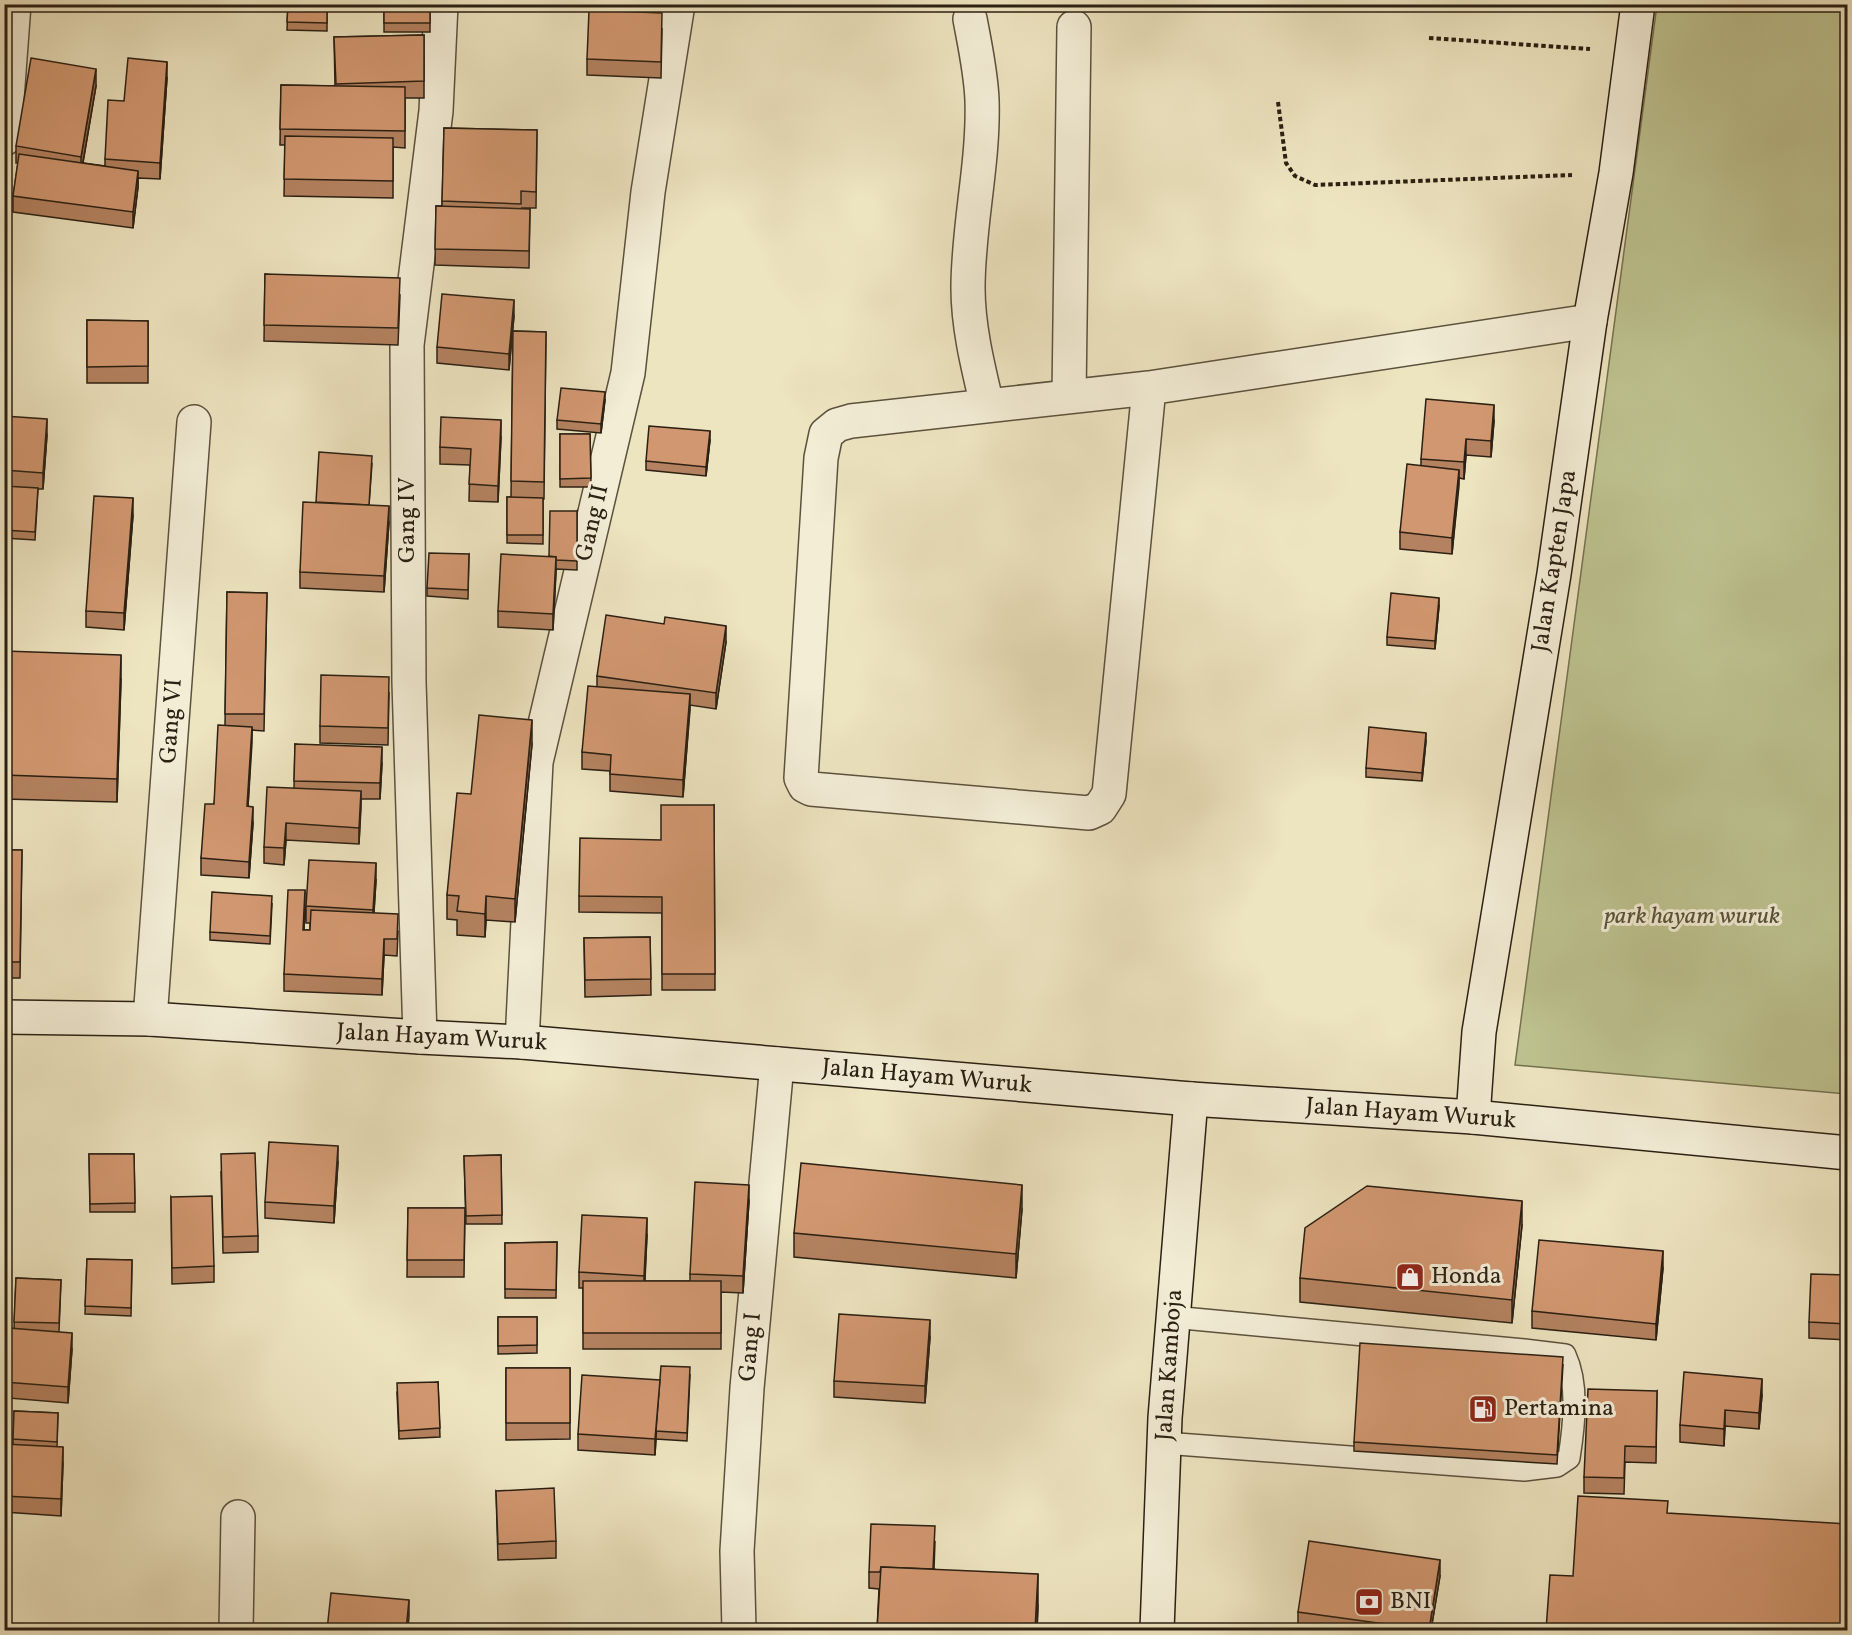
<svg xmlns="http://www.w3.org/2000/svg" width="1852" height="1635" font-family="Vollkorn,serif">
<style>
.green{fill:#bdc28f;stroke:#747151;stroke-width:1.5}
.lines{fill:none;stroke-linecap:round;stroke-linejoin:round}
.lane-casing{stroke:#5c513e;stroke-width:24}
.street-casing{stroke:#5c513e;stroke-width:36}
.secondary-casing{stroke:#2b2013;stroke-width:36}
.path{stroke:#2b2013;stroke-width:4;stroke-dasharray:4.5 3;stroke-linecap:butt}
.lane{stroke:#f3edd6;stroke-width:21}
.street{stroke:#f3edd6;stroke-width:33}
.secondary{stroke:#f3edd6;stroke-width:33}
.wall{fill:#b48260;stroke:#2b2013;stroke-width:1.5}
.shaded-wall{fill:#926a4e;stroke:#2b2013;stroke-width:1.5}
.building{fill:#d19770;stroke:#2b2013;stroke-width:1.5}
.labels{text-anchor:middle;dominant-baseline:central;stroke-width:6;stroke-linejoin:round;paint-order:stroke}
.street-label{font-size:24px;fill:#2b2013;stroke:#f3edd6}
.park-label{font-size:24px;font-style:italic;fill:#575138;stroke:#f3edd6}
.poi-label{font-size:24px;fill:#2b2013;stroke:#f3edd6;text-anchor:start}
</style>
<rect width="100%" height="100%" fill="#ede4c0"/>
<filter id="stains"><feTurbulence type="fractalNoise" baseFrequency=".00333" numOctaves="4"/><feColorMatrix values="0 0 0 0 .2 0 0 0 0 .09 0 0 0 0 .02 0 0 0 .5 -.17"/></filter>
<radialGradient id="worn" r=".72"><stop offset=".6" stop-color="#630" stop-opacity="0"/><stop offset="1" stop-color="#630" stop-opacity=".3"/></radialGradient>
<path class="green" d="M1657,5H1847V1094L1515,1065Z"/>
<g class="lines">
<g class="lane-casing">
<path id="lane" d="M1164,1443L1524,1470L1557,1466L1569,1458C1574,1426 1579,1385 1565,1355L1524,1350L1172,1317"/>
</g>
<g class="street-casing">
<g id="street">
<path d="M970,19C975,46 981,73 982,100C984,163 968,225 968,288C968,327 978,367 987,405"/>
<path d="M4,139L14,4"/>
<path d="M1149,388L1109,794L1100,808L1089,813L811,789L805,786L801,778L821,458L826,434L837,425L851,421L1149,388L1590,321"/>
<path d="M1069,396L1074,27"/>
<path d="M150,1019L194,422"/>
<path d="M420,1037L409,682L407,345L436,111L441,4"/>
<path d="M522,1042L536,762L628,373L648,192L678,4"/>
<path d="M236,1630L238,1517"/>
<path d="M739,1630L737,1551L747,1388L777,1064"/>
</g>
</g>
<g class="secondary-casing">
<g id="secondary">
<path d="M4,1017L150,1019L420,1037L522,1042L1191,1099L1473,1117L1848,1153"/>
<path d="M1473,1117L1479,1032L1554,574L1590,321L1616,173L1638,4"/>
<path d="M1157,1630L1165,1418L1191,1099"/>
</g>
</g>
<g class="path">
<path d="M1429,38L1590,49"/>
<path d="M1278,102L1286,163L1295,176L1315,185L1572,175"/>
</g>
<use href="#lane" class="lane"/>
<use href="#street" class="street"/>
<use href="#secondary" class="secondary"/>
</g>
<g class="wall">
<path d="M179,4H220V7Z"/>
<path d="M288,4H327V31L287,30Z"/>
<rect x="384" y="4" width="46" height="28"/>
<path d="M662,29L661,78L587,75V59Z"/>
<path d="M424,35V98H405V148L393,147V198L284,196L285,145H280L281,85L335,86L334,37Z"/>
<path d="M167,78L160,179L138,178V187L133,228L13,212V196L18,163H16V146L96,86L83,163L105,166V159L124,101Z"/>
<path d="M444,128L537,130L536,208H521L530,209L529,268L435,265L436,206H442Z"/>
<path d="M265,274L400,295L398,345L264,341Z"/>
<path d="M514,316L509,370L437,363V347Z"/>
<path d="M87,320L148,321V383H87Z"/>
<path d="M513,331L546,332L544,499H543V544L507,543V497H511Z"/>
<path d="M605,400L601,433L557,429V420Z"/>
<path d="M4,416L47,435L43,489H38L35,540L4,538Z"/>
<path d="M1494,421L1491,457L1466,455L1464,479L1459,478L1452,554L1400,549V532L1421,466V459Z"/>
<path d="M560,434H590L591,487H560Z"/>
<path d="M501,437L498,502L469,501L470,465L440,464V447Z"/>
<path d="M710,440L706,476L646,470V461Z"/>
<path d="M372,464L369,505L389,522L384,592L300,588V572L316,502Z"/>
<path d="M577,511V570L556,569L553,630L498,627V611L549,556Z"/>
<path d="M133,515L124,630L86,627V611Z"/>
<path d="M469,554L468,599L427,596V588Z"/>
<path d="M227,592L267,593L264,731L252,730L248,806L253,823L249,878L201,875V858L214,804L225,725Z"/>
<path d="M1439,606L1435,649L1387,645V637Z"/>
<path d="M726,642L716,709L690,705L683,797L610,791V771L582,769V752L597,687V676Z"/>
<path d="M4,651L121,679L117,802L4,799Z"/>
<path d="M389,693L388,745L320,743V726Z"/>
<path d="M1426,741L1422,781L1366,777V768Z"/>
<path d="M295,744L382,763L380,799H361L359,844L286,840L284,865L264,863V847L294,788Z"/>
<path d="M532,744L515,922L486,920L485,937L457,935V920L447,919V895L471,794Z"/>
<path d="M714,805L715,990H662V913L579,912V896Z"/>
<path d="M4,850H22L20,978H4Z"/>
<path d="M376,880L374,913L398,931L397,956L384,955L382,995L284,991V974L305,907L304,930H310V923H306V906Z"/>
<path d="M272,904L270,944L210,940V932Z"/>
<path d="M650,937L651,995L585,997L584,938Z"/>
<path d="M89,1154H134L135,1212H90Z"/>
<path d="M501,1155L502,1224H466L464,1156Z"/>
<path d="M338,1162L334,1223L265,1218V1202Z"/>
<path d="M221,1171L258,1236V1252L223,1253Z"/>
<path d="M171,1197L214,1266V1282L172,1284Z"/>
<path d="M749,1201L743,1293L721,1292V1349H583V1288H579V1272L647,1235L645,1281H690V1274Z"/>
<path d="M408,1208H465L464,1277H407Z"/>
<path d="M1022,1209L1016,1278L794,1257V1233Z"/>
<path d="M1522,1225L1512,1323L1300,1302V1278Z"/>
<path d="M557,1242L556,1298H505V1243Z"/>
<path d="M87,1259L132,1260L131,1316L85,1314Z"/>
<path d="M1663,1268L1656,1340L1532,1328V1311Z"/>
<path d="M1848,1275V1340L1809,1338V1322Z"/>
<path d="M16,1278L61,1280L59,1332L72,1349L68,1403L9,1398L7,1431H4V1303L11,1320L10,1328L14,1329Z"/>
<path d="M498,1317H537V1353L498,1354Z"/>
<path d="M930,1337L925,1403L834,1397V1381Z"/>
<path d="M1563,1365L1557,1464L1354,1451V1442Z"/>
<path d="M506,1368H570V1439L506,1440Z"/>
<path d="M690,1375L687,1441L656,1439V1438L655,1455L578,1450V1434L660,1380Z"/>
<path d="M438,1382L440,1437L399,1439L397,1392Z"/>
<path d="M1657,1391L1656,1463L1625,1462L1624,1494L1584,1493V1477Z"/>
<path d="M1762,1395L1759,1429L1725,1426L1724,1446L1680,1442V1425Z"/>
<path d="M14,1411L58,1413L57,1447L63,1463L61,1516L4,1512V1444H13Z"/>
<path d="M496,1491L556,1541V1558L498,1560Z"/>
<path d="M935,1542L934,1569L1038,1605L1037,1630H877L879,1589L869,1588V1572Z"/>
<path d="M1440,1576L1431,1630H1260L1298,1628V1612Z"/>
</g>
<g class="shaded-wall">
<path d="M167,62V78L160,179V163Z"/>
<path d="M96,69V86L81,173V157Z"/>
<path d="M138,171V187L133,228V212Z"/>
<path d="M514,300V316L509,370V354Z"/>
<path d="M605,392V400L601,433V424Z"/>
<path d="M1494,405V421L1491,457V441Z"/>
<path d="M47,419V435L43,489V473Z"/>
<path d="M501,420V437L498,502V486Z"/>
<path d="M710,431V440L706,476V467Z"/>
<path d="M1466,439V455L1464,479V462Z"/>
<path d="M1459,470V486L1452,554V538Z"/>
<path d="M133,498V515L124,630V613Z"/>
<path d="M389,506V522L384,592V576Z"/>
<path d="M556,557V573L553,630V614Z"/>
<path d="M1439,598V606L1435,649V641Z"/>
<path d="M726,626V642L716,709V693Z"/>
<path d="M121,655V679L117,802V779Z"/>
<path d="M690,694V710L683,797V780Z"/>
<path d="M532,720V744L515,922V899Z"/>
<path d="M252,727V743L247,823V806Z"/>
<path d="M1426,733V741L1422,781V773Z"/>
<path d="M382,747V763L380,799V783Z"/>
<path d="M361,791V808L359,844V828Z"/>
<path d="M253,807V823L249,878V862Z"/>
<path d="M286,823V840L284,865V848Z"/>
<path d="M376,863V880L373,926V910Z"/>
<path d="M305,890V907L303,946V930Z"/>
<path d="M486,896V920L485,937V914Z"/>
<path d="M384,939V955L382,995V979Z"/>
<path d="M338,1146V1162L334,1223V1206Z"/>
<path d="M749,1185V1201L743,1293V1276Z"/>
<path d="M1022,1185V1209L1016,1278V1254Z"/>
<path d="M1522,1201V1225L1512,1323V1300Z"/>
<path d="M647,1218V1235L644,1292V1276Z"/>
<path d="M1663,1251V1268L1656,1340V1324Z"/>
<path d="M11,1303V1320L9,1345V1328Z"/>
<path d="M930,1320V1337L925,1403V1386Z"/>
<path d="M72,1333V1349L68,1403V1387Z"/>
<path d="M1762,1379V1395L1759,1429V1413Z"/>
<path d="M660,1380L656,1438L655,1455V1439Z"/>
<path d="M1725,1410V1426L1724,1446V1429Z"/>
<path d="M63,1447V1463L61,1516V1499Z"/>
<path d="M1440,1560V1576L1431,1630H1429Z"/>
<path d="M1038,1574V1605L1037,1630H1035Z"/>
<path d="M409,1600V1616L408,1630H406Z"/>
</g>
<g class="building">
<path d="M288,4H327V23L287,22Z"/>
<rect x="384" y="4" width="46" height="19"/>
<path d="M589,10L662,13L661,62L587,59Z"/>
<path d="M424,35V81L336,84L334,37Z"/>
<path d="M31,58L96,69L81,157L16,146Z"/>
<path d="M128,58L167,62L160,163L105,159L108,100L124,101Z"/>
<path d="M281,85L405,87V131L280,129Z"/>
<path d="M444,128L537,130L536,192L521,191V204L442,201Z"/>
<path d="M285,136L393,138V181L284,179Z"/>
<path d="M19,154L138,171L133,212L13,196Z"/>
<path d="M436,206L530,209L529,251L435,249Z"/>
<path d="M265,274L400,278L398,328L264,325Z"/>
<path d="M442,294L514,300L509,354L437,347Z"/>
<path d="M87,320L148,321V366L87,367Z"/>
<path d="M513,331L546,332L544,482L511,481Z"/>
<path d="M561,388L605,392L601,424L557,420Z"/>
<path d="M1426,399L1494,405L1491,441L1466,439L1464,462L1421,459Z"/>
<path d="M4,416L47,419L43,473L4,470Z"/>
<path d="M441,417L501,420L498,486L469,484L471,449L440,447Z"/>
<path d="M649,426L710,431L706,467L646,461Z"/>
<path d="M560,434H590L591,478L560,479Z"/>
<path d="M319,452L372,456L369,505L316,502Z"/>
<path d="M1407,464L1459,470L1452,538L1400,532Z"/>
<path d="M4,486L38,488L35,532L4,530Z"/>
<path d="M94,496L133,498L124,613L86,611Z"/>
<path d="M507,497L543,498V535H507Z"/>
<path d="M303,502L389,506L384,576L300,572Z"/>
<path d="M550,511H577V561L556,560V557L549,556Z"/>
<path d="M429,553L469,554L468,590L427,588Z"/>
<path d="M501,554L556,557L553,614L498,611Z"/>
<path d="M227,592L267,593L264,714H225Z"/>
<path d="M1391,593L1439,598L1435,641L1387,637Z"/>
<path d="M606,615L664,624L665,617L726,626L716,693L597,676Z"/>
<path d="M4,651L121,655L117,779L4,775Z"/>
<path d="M321,675L389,677L388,728L320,726Z"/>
<path d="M588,686L690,694L683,780L610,774L611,755L582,752Z"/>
<path d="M479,715L532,720L515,899L486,896L485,914L457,911L459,896L447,895L457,793L471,794Z"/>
<path d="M218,725L252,727L247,806L253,807L249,862L201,858L205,804H214Z"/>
<path d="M1369,727L1426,733L1422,773L1366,768Z"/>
<path d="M295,744L382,747L380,783L294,781Z"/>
<path d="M267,787L361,791L359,828L286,823L284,848L264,847Z"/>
<path d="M661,805H714L715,974H662V897L579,896L580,838L661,840Z"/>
<path d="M4,850H22L20,962H4Z"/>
<path d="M309,860L376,863L373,910L306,906Z"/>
<path d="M288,890H305L303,930H310L311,910L398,914L397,939H384L382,979L284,974Z"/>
<path d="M212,892L272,896L270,936L210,932Z"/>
<path d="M650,937L651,979L585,980L584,938Z"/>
<path d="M269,1142L338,1146L334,1206L265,1202Z"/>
<path d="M255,1153L258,1236L223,1237L221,1154Z"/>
<path d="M89,1154H134L135,1203L90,1204Z"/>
<path d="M501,1155L502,1215L466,1216L464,1156Z"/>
<path d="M801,1163L1022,1185L1016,1254L794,1233Z"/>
<path d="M695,1182L749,1185L743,1276L690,1274Z"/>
<path d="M1367,1186L1522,1201L1512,1300L1300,1278L1305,1228Z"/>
<path d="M212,1196L214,1266L172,1268L171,1197Z"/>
<path d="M408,1208H465L464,1260H407Z"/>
<path d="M582,1215L647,1218L644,1276L579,1272Z"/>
<path d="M1539,1240L1663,1251L1656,1324L1532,1311Z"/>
<path d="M557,1242L556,1290L505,1289V1243Z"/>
<path d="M87,1259L132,1260L131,1308L85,1306Z"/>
<path d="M1811,1274L1848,1275V1324L1809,1322Z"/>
<path d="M16,1278L61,1280L59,1323L14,1322Z"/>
<rect x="583" y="1281" width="138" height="52"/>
<path d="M4,1303H11L9,1328L72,1333L68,1387L4,1382Z"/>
<path d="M839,1314L930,1320L925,1386L834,1381Z"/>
<path d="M498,1317H537V1345L498,1346Z"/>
<path d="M1360,1343L1563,1357L1557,1455L1354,1442Z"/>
<path d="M661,1366L690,1367L687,1433L656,1431Z"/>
<rect x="506" y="1368" width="64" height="55"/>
<path d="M1684,1372L1762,1379L1759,1413L1725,1410L1724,1429L1680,1425Z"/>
<path d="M582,1375L660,1380L655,1439L578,1434Z"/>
<path d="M438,1382L440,1428L399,1431L397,1383Z"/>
<path d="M1588,1389L1657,1391L1656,1447L1625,1446L1624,1478L1584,1477Z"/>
<path d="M4,1394H9L7,1422H4Z"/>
<path d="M14,1411L58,1413L57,1442L13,1439Z"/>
<path d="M4,1444L63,1447L61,1499L4,1496Z"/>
<path d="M554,1488L556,1541L498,1544L496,1491Z"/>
<path d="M1578,1496L1668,1501L1667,1513L1848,1524V1630H1546L1550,1575L1573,1576Z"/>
<path d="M871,1524L935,1526L933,1569L881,1567L880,1572H869Z"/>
<path d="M1309,1541L1440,1560L1429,1630L1298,1612Z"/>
<path d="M881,1567L1038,1574L1035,1630H877Z"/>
<path d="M331,1593L409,1600L406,1630H327Z"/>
<path d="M1260,1628H1402L1403,1630H1260Z"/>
</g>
<defs>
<g id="shop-square" transform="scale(1.5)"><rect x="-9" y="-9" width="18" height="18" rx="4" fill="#8f2418" stroke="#f3edd6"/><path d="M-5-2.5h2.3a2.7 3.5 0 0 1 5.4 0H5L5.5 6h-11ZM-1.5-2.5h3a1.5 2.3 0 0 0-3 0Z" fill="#fff"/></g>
<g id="fuel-square" transform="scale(1.5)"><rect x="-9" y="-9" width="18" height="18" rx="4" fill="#8f2418" stroke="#f3edd6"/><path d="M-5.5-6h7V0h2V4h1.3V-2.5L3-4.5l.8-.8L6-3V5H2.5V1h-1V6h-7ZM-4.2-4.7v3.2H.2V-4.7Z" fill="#fff"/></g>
<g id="bank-square" transform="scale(1.5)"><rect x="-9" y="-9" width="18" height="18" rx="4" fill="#8f2418" stroke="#f3edd6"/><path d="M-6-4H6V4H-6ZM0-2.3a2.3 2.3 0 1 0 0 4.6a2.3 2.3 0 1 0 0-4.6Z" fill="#fff"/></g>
</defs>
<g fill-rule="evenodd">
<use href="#shop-square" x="1410" y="1277"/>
<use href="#fuel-square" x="1483" y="1409"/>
<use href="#bank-square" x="1369" y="1602"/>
</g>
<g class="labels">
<g class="street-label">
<text transform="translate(408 520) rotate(-90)">Gang IV</text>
<text transform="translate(593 523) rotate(-77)">Gang II</text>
<text transform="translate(1555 561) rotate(-81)">Jalan Kapten Japa</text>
<text transform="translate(172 721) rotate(-86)">Gang VI</text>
<text transform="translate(442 1038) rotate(3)">Jalan Hayam Wuruk</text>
<text transform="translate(927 1077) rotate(5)">Jalan Hayam Wuruk</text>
<text transform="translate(1411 1114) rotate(4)">Jalan Hayam Wuruk</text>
<text transform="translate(751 1347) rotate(-85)">Gang I</text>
<text transform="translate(1170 1365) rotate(-86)">Jalan Kamboja</text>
</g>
<g class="park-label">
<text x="1692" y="917">park hayam wuruk</text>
</g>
<g class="poi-label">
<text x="1431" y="1277">Honda</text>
<text x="1504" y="1409">Pertamina</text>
<text x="1390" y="1602">BNI</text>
</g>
</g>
<rect width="1852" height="1635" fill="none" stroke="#ede4c0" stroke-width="24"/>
<rect x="6" y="6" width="1840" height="1623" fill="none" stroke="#2b2013" stroke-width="3"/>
<rect x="12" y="12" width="1828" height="1611" fill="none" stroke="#2b2013" stroke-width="1.5"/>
<rect width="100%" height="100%" filter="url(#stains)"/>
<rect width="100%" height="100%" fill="url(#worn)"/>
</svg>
